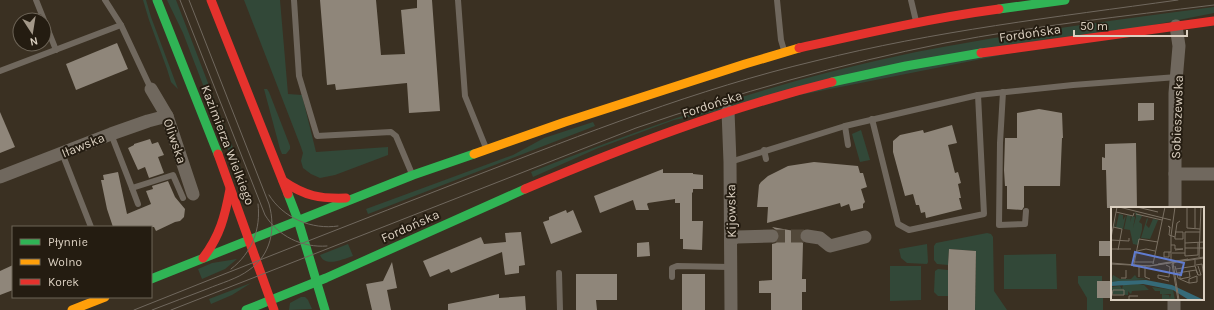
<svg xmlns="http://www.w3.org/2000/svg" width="1214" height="310" font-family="Karla,sans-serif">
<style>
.green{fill:#324838}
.building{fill:#8f867a}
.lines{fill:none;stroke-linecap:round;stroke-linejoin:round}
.street-tunnel{stroke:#52483a;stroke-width:13;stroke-dasharray:13 6;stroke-linecap:butt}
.lane{stroke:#70685e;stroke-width:6}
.street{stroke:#70685e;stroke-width:13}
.fast{stroke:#30b455;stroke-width:9}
.slow{stroke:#ff9f0a;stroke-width:9}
.jam{stroke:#e5322d;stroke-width:9}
.tram{stroke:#70685e;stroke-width:1}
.labels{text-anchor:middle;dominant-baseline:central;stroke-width:4;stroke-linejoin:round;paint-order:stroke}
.street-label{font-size:13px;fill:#dbd0c1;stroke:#241c11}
.inset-road{fill:none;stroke:#7a7062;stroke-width:1}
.view{fill:#607cd0;fill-opacity:0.15;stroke:#607cd0;stroke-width:2}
.inset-edge{fill:none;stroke:#dbd0c1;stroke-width:2}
</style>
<rect width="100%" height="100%" fill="#3a3022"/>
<g class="green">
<path d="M143,0H146L151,17L178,89L171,82L167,69L149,20Z"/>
<path d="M167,0H176L242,171L237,173L183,33Z"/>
<path d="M244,0H280L288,94L302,95L316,152L388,147V155L335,175L320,178L311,174L303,168L301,161L303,153L301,147Z"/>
<path d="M1214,7V13L674,120L596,149L533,177L531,172C656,122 784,79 916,52C1015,33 1114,20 1214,7Z"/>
<path d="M264,89H267L269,92L290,146V149L286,154H282L280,149Z"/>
<path d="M593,122L595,126L368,214L366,209L513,155L544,138Z"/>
<path d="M861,130L870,160L860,162L852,134Z"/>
<path d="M987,233L991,234L993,237L994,291L1007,310H975L976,251L949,249L948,265L937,264L934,260V246L936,243Z"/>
<path d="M348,244L353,256C343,259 325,268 320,255Z"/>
<path d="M927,244L928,262L927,264L907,263L901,258L899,249Z"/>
<path d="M1056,254L1057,289H1004V255Z"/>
<path d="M237,259L225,269L202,279L198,269L212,263Z"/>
<path d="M890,266H921V300L890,301Z"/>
<path d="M938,269L948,270V296H938L934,292L935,271Z"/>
<path d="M1078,276H1102V281H1097V298H1103V310H1087V298L1078,283Z"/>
<path d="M251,283L232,295L211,304L209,299Z"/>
<path d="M301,297H305L308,300L312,309L289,310L290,303Z"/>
</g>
<g class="building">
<path d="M320,0H376L381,55L405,54L401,10L417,8V0H432L440,111L409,113L407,83L336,90L335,84L327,85Z"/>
<path d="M117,43L128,69L76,90L66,64Z"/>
<path d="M1138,103H1154V120L1138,121Z"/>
<path d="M1039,109L1062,113L1063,138H1062L1060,186H1024V207L1022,210L1007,209V186H1005L1004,170L1005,138H1017V113Z"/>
<path d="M0,112L15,147L0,153Z"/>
<path d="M952,125L957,143L948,145L955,173L958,172L961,183L958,184L961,198H959L962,209L926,218L925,212L921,213L919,205H916L913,194L905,196L893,152V141L900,135L923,130L924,133Z"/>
<path d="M150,139L152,144L158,142L164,155L158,157L164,173L149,178L145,167L138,170L128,148L134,145V144Z"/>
<path d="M1136,143L1137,208H1107L1106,170H1102V157L1105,158V144Z"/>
<path d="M814,162L858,166L860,173H863L867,187L861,189L865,202L863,204V208L851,211L849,204L841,207L840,203L767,223L768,207H757L759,185L761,182L768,176L788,166Z"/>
<path d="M663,169V173H693V174L703,175V189H693V192L692,193V221H703L702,250L683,249V239H680V203H675V199L648,203L647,204L649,210H636L633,200L600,213L594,196Z"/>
<path d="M118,172L127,214L151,204L146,191L153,189L152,186L168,181L175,197L185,209L184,217L180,221L175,222L156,231L154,227H113L107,209L101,180H104L103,175Z"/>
<path d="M566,210L567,213L573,210L582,232L551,244L543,222L549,220V217Z"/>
<path d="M772,227L800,232L799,239L803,243L802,279H806V292H802V310H771V293H759V281L772,280V244L776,243L780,236L779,232Z"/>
<path d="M521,232L525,265L519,266V273L505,275L502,252L451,273L449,269L430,277L423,261L481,237L484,244L506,242L505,233Z"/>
<rect x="1099" y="241" width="13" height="15"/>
<path d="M649,242L650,256L637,257V243Z"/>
<path d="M949,249L976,251L975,310H948V265Z"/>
<path d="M392,262L397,288L387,290L391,310H372L366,284L383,281Z"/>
<path d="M13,265V290L0,295V271Z"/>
<path d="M576,274H617V300H596L597,310H576Z"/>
<rect x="682" y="274" width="23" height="36"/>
<rect x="1097" y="281" width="15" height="17"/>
<path d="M499,294V298L525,296L526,310H448V304Z"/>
</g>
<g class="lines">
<path class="street-tunnel" d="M772,236H807"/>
<g class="lane">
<path d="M36,0L56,50"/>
<path d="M105,0L121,25L151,89"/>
<path d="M294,0L299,76L317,136L391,132L396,136L412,174"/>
<path d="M458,0L465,96L486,148"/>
<path d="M777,0L781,40L784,50"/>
<path d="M911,0L916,21"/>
<path d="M0,71L121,25"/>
<path d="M1003,92L1000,143L999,225L1025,224L1026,211"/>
<path d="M872,119L898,224L909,230L984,214L978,95"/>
<path d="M845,126L848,145"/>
<path d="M111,134L132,188L173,175L183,198"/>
<path d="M764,150L766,159"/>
<path d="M62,153L91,227"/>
<path d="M730,162L845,126L978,95L1073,85L1177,77"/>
<path d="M132,188L138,204"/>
<path d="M559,273L560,310"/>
<path d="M672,277V268L677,266L730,267"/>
</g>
<g class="street">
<path d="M151,89L167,116L193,194"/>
<path d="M728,111L730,162L731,310"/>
<path d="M1175,174H1214"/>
<path d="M0,177L111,134L148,121L167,116"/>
<path d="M1175,208V93L1179,46L1176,26"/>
<path d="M807,236L820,238L830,246L865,237"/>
<path d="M731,239L737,237L772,236"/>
<path d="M1174,310V299"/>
</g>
<g class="fast">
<path d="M157,0L218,154"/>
<path d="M999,9L1065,0"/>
<path d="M832,82L906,66L981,53"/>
<path d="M288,194L298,220L325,310"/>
<path d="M151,279L413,175L474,154"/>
<path d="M246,310L326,278L525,189"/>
</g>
<g class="slow">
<path d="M474,154L565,122L745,64L799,48"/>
<path d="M72,310L105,297"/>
</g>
<g class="jam">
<path d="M211,0L288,194"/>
<path d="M799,48C866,33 932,18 999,9"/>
<path d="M981,53L1214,21"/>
<path d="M218,154L274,310"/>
<path d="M283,181C305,196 320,199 346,198"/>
<path d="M525,189C625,147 726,108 832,82"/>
<path d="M203,258C220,236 225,216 230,189"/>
</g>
<g class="tram">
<path d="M180,0L265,215C278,236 302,248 327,246"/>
<path d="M269,195C283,218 312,230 338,226"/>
<path d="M231,269C252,253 261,229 258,204"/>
<path d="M134,310C246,265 359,221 472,177C584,134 697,89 815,61C934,31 1056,17 1178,0"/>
<path d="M152,310C170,303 189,296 207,289C221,283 237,279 249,270C271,255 276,229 269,204L189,0"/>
<path d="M171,310L636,128C737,93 840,64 945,43C1034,26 1124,16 1214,5"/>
</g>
</g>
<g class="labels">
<g class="street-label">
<text transform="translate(1030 33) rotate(-8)">Fordońska</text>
<text transform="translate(712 104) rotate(-18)">Fordońska</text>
<text transform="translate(1177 117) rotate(-88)">Sobieszewska</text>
<text transform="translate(175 141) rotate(71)">Oliwska</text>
<text transform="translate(83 145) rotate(-22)">Iławska</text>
<text transform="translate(228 145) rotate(69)">Kazimierza Wielkiego</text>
<text transform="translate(731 211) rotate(-91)">Kijowska</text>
<text transform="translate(410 226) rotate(-24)">Fordońska</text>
</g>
</g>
<g transform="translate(1111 207)">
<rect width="93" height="93" fill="#3a3022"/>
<path d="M24,5L31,9L28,15L31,17V23L27,38L22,37L19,23L13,22L16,8L20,9L19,15L21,9L24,10L22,21L25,10ZM6,7L4,20H5L8,7L12,8V13L15,8L12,22L3,20ZM36,11L37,12L35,18L38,21L42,12L47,13L39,32L30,31ZM2,68L9,72H20L24,68L26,71L37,72L0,75ZM27,77L33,78L38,83L21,84L20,87L17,84V88L0,87V80L9,79L11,82L12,78ZM41,80L62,83L64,93H51V87L58,88L59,91L60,87H49V84H44Z" fill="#324838"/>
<path d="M35,73L61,78L93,93H78L62,83L32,77L0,79V75L7,74Z" fill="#356a78"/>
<path class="inset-road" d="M8,0L60,13M26,0L47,5M88,0H76V21L89,22M5,5L22,9L23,6M25,7L51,13M2,20L11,22L7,43M59,21L57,19L59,20L58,28L64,30L66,16L69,14M84,21V1M64,30V32H72V25H64M0,31L6,0M0,33L18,34V31M74,36L93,35M87,36V48L74,49V25H89M60,38H64V42H72L64,43M74,41H93M0,42H20M26,44L35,42L44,44M58,45V50H53V45H60M61,46H74M88,50L90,0M60,54V29L64,0M24,55H42M0,56L38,59L93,50M62,56L68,93M0,57L39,59L93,51M23,57L28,32L47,35M42,57L54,0M47,57L77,52M55,58L59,60L58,70L47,68V71L58,74M85,58L91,57L93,70M22,59H28V70M34,59V70L39,72M64,59L67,71L71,73L78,76H79L86,75V69L78,72V76M87,59L90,68H87M65,62L84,59V53M66,66L85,63L87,68L84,59M69,66V72L79,70L78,64M10,71H15V63M0,88H13V83H2L1,88M18,93V89H27M67,93L61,57L67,54"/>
<path class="view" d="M24,45L73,56L70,68L21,58Z"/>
<rect width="93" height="93" class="inset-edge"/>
</g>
<rect x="12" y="226" width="140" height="72" fill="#241c11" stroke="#6d6457"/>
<rect x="20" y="239" width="20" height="6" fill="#30b455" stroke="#6d6457"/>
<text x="48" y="246" font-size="12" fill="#dbd0c1">Płynnie</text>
<rect x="20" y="259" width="20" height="6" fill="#ff9f0a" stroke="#6d6457"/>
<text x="48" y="266" font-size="12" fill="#dbd0c1">Wolno</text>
<rect x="20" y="279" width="20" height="6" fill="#e5322d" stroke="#6d6457"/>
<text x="48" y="286" font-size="12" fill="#dbd0c1">Korek</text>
<g transform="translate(32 32) rotate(168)"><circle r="19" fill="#241c11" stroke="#6d6457"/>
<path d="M0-3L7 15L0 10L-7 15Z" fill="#a39889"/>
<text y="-6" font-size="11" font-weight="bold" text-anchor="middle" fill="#dbd0c1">N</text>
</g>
<path d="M1074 30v6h113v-6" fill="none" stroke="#dbd0c1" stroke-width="2"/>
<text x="1080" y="30" font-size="12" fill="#dbd0c1" stroke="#241c11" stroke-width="3" paint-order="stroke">50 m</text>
</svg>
